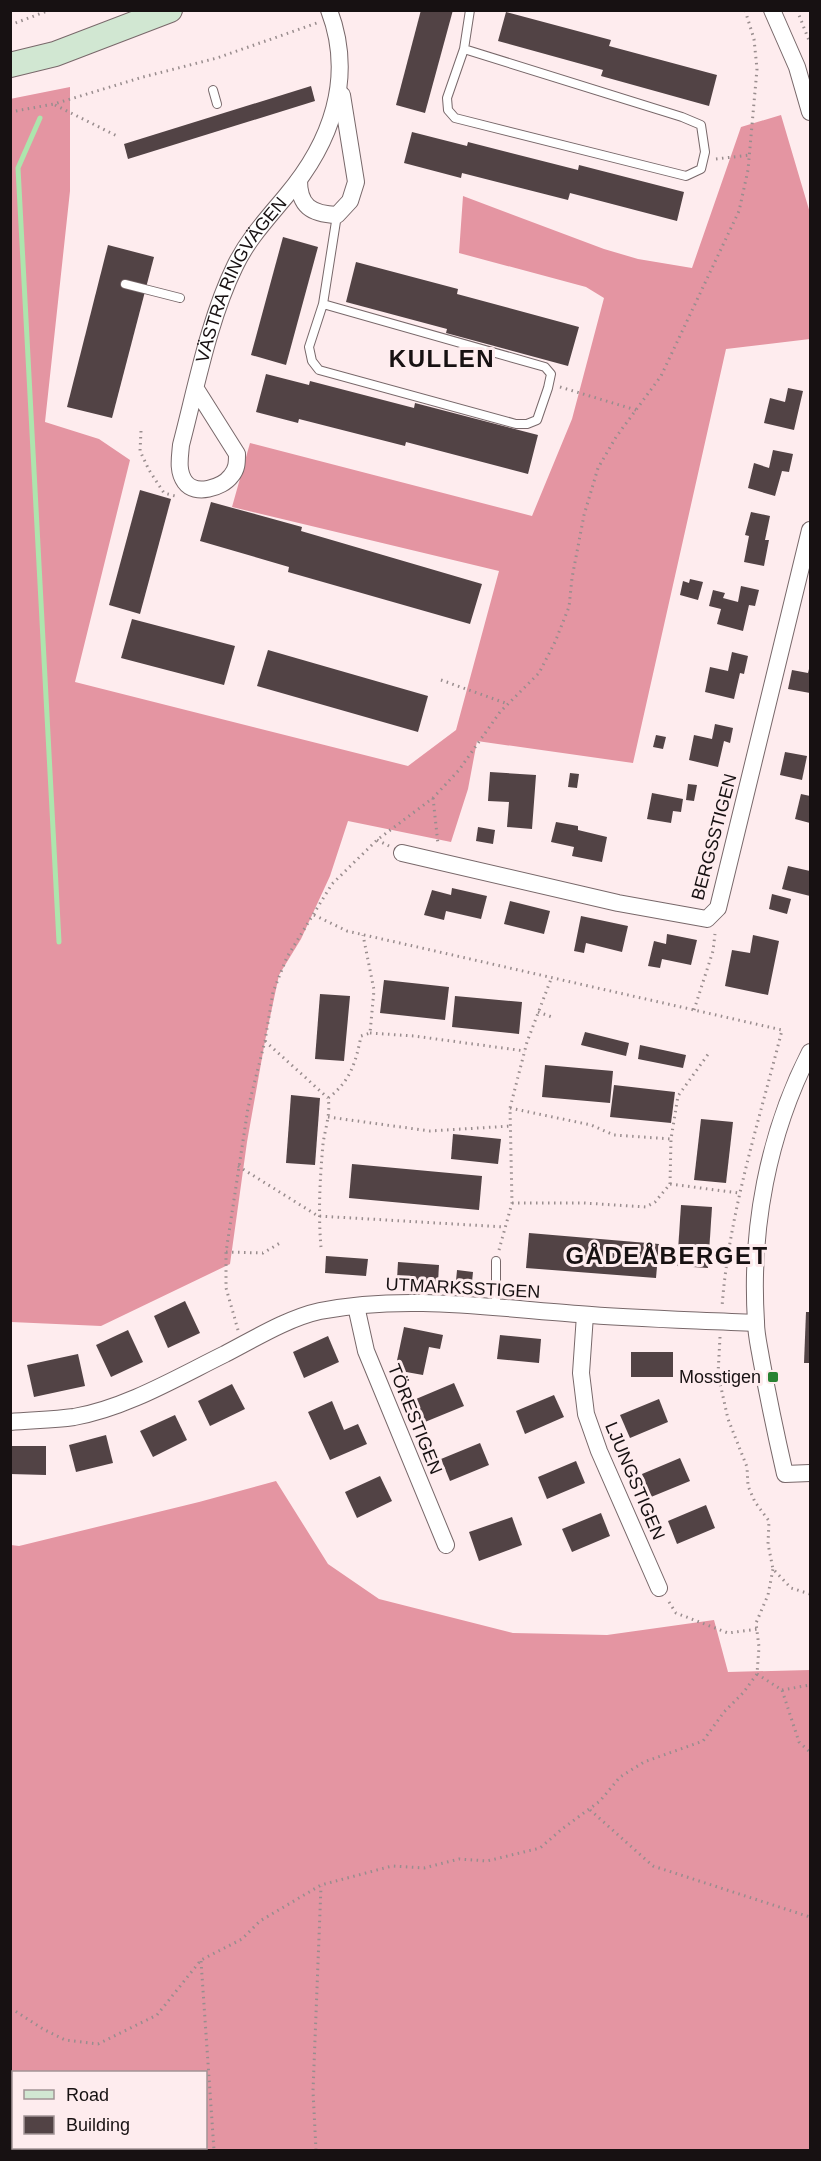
<svg xmlns="http://www.w3.org/2000/svg" width="821" height="2161" font-family="Helvetica,sans-serif">
<style>
.forest{fill:#e495a2;fill-rule:evenodd}
.lines{fill:none;stroke-linecap:round;stroke-linejoin:round}
.stream{stroke:#ade5ad;stroke-width:5}
.building{fill:#524345}
.service-casing{stroke:#78686a;stroke-width:10}
.minor-casing{stroke:#78686a;stroke-width:18}
.secondary-casing{stroke:#78686a;stroke-width:26}
.path{stroke:#998d8e;stroke-width:3;stroke-dasharray:1.5 4.5;stroke-linecap:butt}
.service{stroke:#fff;stroke-width:8}
.minor{stroke:#fff;stroke-width:16}
.secondary{stroke:#d1e7d2;stroke-width:24}
.poi-dot{fill:#288232;stroke:#feecee;stroke-width:2}
.labels{text-anchor:middle;dominant-baseline:central;stroke-width:6;stroke-linejoin:round;paint-order:stroke}
.street-label{font-size:18px;fill:#171112;stroke:#feecee}
.poi-label{font-size:18px;fill:#171112;stroke:#feecee;text-anchor:end}
.district-label{font-size:24px;font-weight:bold;letter-spacing:1.5px;fill:#171112;stroke:#feecee}
</style>
<rect width="100%" height="100%" fill="#feecee"/>
<g class="forest">
<path d="M70,87V191L45,422L99,439L130,460L75,682L408,766L456,730L499,571L232,507L250,443L532,516L572,419L604,298L586,287L459,253L463,196L604,249L638,259L692,268L741,127L781,115L810,213V339L726,349L633,763L477,741L468,789L451,842L348,821L330,876L301,939L279,975L265,1041L247,1142L230,1264L101,1326L11,1322L10,99Z"/>
<path d="M276,1481L328,1564L379,1599L513,1633L607,1635L714,1620L728,1672L810,1670V2150H11V1545L19,1546L199,1502ZM14,2072H206V2148H14Z"/>
</g>
<g class="lines">
<path class="stream" d="M40,118L18,168L59,942"/>
</g>
<g class="building">
<path d="M421,10H453L425,113L396,105Z"/>
<path d="M506,12L611,40L609,46L717,75L709,106L601,76L603,70L498,41Z"/>
<path d="M311,86L315,101L128,159L124,144Z"/>
<path d="M412,132L467,146L468,142L578,170L579,165L684,192L677,221L570,193L568,200L462,173L461,178L404,163Z"/>
<path d="M283,237L318,247L286,365L251,355Z"/>
<path d="M108,245L154,257L112,418L67,407Z"/>
<path d="M356,262L458,289L457,294L579,327L568,366L446,333L447,329L346,302Z"/>
<path d="M266,374L309,385L310,381L414,408L415,403L538,435L528,474L406,442L405,446L299,419L298,423L256,412Z"/>
<path d="M788,388L803,391L794,430L764,423L770,398L785,402Z"/>
<path d="M773,450L793,454L789,472L782,471L775,496L748,488L754,463L769,468Z"/>
<path d="M140,490L171,499L140,614L109,605Z"/>
<path d="M211,502L302,527L301,531L482,584L470,624L288,572L289,567L200,541Z"/>
<path d="M751,512L770,516L765,540H769L764,566L744,562L749,536L745,535Z"/>
<path d="M690,579L703,582L698,600L680,595L683,581L689,583Z"/>
<path d="M741,586L759,590L755,606L749,605L743,631L717,624L721,609L709,606L713,590L725,593L723,598L738,602Z"/>
<path d="M132,619L235,646L224,685L121,658Z"/>
<path d="M268,650L428,696L418,732L257,686Z"/>
<path d="M732,652L748,656L744,674L740,673L734,699L705,692L710,667L728,671Z"/>
<path d="M810,665V693L788,689L792,670L808,673Z"/>
<path d="M715,724L733,728L730,743L724,741L718,767L689,760L694,735L712,739Z"/>
<path d="M656,735L666,737L663,749L653,747Z"/>
<path d="M785,752L807,756L802,780L780,775Z"/>
<path d="M490,772L536,775L532,829L507,827L509,802L488,801Z"/>
<path d="M570,773L579,774L577,788L568,787Z"/>
<path d="M688,784L697,785L694,801L686,800Z"/>
<path d="M652,793L683,799L681,812L673,811L671,823L647,819Z"/>
<path d="M801,794L810,796V823L795,819Z"/>
<path d="M556,822L578,826V830L607,837L602,862L572,856L574,847L551,842Z"/>
<path d="M478,827L495,830L493,844L476,841Z"/>
<path d="M788,866L810,871V896L782,889Z"/>
<path d="M452,888L487,896L481,919L446,911L444,920L424,915L432,890L451,895Z"/>
<path d="M772,894L791,899L787,914L769,909Z"/>
<path d="M510,901L550,911L544,934L504,924Z"/>
<path d="M581,916L628,926L622,952L586,943L584,953L574,951Z"/>
<path d="M667,934L697,940L691,965L662,959L660,968L648,966L654,941L666,944Z"/>
<path d="M753,935L779,941L768,995L725,986L732,950L750,953Z"/>
<path d="M384,980L449,987L445,1020L380,1013Z"/>
<path d="M320,994L350,996L344,1061L315,1059Z"/>
<path d="M455,996L522,1002L519,1034L452,1027Z"/>
<path d="M585,1032L629,1043L626,1056L581,1045Z"/>
<path d="M640,1045L686,1055L683,1068L638,1059Z"/>
<path d="M545,1065L613,1071L610,1103L542,1097Z"/>
<path d="M614,1085L675,1092L671,1123L610,1117Z"/>
<path d="M291,1095L320,1098L315,1165L286,1163Z"/>
<path d="M701,1119L733,1122L726,1183L694,1180Z"/>
<path d="M453,1134L501,1139L498,1164L451,1159Z"/>
<path d="M352,1164L482,1176L479,1210L349,1198Z"/>
<path d="M681,1205L712,1207L708,1268L677,1266Z"/>
<path d="M529,1233L659,1244L656,1278L526,1268Z"/>
<path d="M326,1256L368,1259L366,1276L325,1273Z"/>
<path d="M398,1262L439,1265L438,1282L397,1279Z"/>
<path d="M457,1270L473,1272L472,1282L456,1281Z"/>
<path d="M185,1301L200,1333L168,1348L154,1316Z"/>
<path d="M806,1312H810V1363H804Z"/>
<path d="M404,1327L443,1335L440,1349L429,1347L423,1375L395,1370Z"/>
<path d="M128,1330L143,1362L111,1377L96,1345Z"/>
<path d="M500,1335L541,1339L539,1363L497,1359Z"/>
<path d="M328,1336L339,1362L304,1378L293,1352Z"/>
<rect x="631" y="1352" width="42" height="25"/>
<path d="M78,1354L85,1386L34,1397L27,1365Z"/>
<path d="M454,1383L464,1406L425,1422L416,1399Z"/>
<path d="M232,1384L245,1409L210,1426L198,1401Z"/>
<path d="M554,1395L564,1417L525,1434L516,1411Z"/>
<path d="M659,1399L668,1422L630,1438L620,1415Z"/>
<path d="M332,1401L344,1430L358,1424L367,1444L330,1460L308,1412Z"/>
<path d="M175,1415L187,1440L153,1457L140,1431Z"/>
<path d="M106,1435L113,1463L76,1472L69,1445Z"/>
<path d="M480,1443L489,1465L450,1481L441,1459Z"/>
<path d="M10,1446H46V1475L10,1474Z"/>
<path d="M680,1458L690,1481L651,1497L642,1474Z"/>
<path d="M576,1461L585,1483L547,1499L538,1477Z"/>
<path d="M380,1476L392,1501L357,1518L345,1492Z"/>
<path d="M706,1505L715,1528L677,1544L668,1521Z"/>
<path d="M601,1513L610,1536L572,1552L562,1529Z"/>
<path d="M512,1517L522,1545L479,1561L469,1532Z"/>
</g>
<g class="lines">
<g class="service-casing">
<g id="service">
<path d="M464,49L682,117L701,125L705,152L701,169L686,176L455,118L448,110L447,98L464,49L470,10"/>
<path d="M213,90L217,104"/>
<path d="M125,284L180,298"/>
<path d="M323,304L545,367L551,374L548,388L537,420L527,424H516L319,370L312,361L309,347L323,304L337,215"/>
<path d="M496,1261V1308"/>
</g>
</g>
<g class="minor-casing">
<g id="minor">
<path d="M772,10L797,67L810,112"/>
<path d="M299,180C299,206 311,214 337,215L350,201L356,182L342,95"/>
<path id="s1" d="M196,389L237,454C237,463 237,469 231,476C222,488 195,496 185,482C177,471 180,457 181,445C196,388 209,319 235,266C248,239 267,219 286,196C331,143 355,78 329,10"/>
<path d="M402,853L618,903L707,919L718,908L810,530"/>
<path d="M810,1052C768,1134 750,1229 756,1322C756,1334 759,1346 761,1358C768,1397 776,1435 785,1474L810,1473"/>
<path d="M356,1306L366,1351L446,1545"/>
<path d="M585,1315L581,1373L586,1414L599,1451L659,1588"/>
<path d="M10,1422C32,1420 53,1420 74,1417C126,1408 178,1377 225,1354C254,1339 288,1318 320,1311C405,1294 493,1308 578,1314C637,1319 697,1320 756,1323"/>
</g>
</g>
<g class="secondary-casing">
<path id="secondary" d="M10,65L55,54L170,10"/>
</g>
<g class="path">
<path d="M797,10L810,43"/>
<path d="M10,25L50,10"/>
<path d="M55,105L117,136"/>
<path d="M10,112L54,104L143,77L217,58L317,23"/>
<path d="M716,159L750,155"/>
<path d="M560,387L636,410"/>
<path d="M141,431L140,451L149,470L164,493L175,496"/>
<path d="M441,680L508,704"/>
<path d="M433,798L438,844"/>
<path d="M377,840L389,846"/>
<path d="M314,915L347,931L782,1030C759,1122 729,1212 722,1307"/>
<path d="M694,1010L713,951L715,934"/>
<path d="M538,1012L552,1017"/>
<path d="M370,1033L414,1036L525,1051"/>
<path d="M265,1041L328,1098"/>
<path d="M510,1108L591,1125L614,1135L671,1139"/>
<path d="M328,1117L430,1131L511,1126"/>
<path d="M238,1166L318,1216L505,1227"/>
<path d="M670,1184L671,1139L678,1096L709,1053"/>
<path d="M512,1203H584L646,1207L655,1202L670,1184L739,1193"/>
<path d="M321,1247C318,1213 320,1178 323,1144C325,1129 331,1113 328,1098C350,1082 356,1062 361,1036L370,1033L374,990L363,935"/>
<path d="M499,1250L512,1203L510,1108L527,1042L551,979"/>
<path d="M226,1252L263,1253L280,1243"/>
<path d="M238,1330L226,1288V1252L248,1108L265,1041L273,992L287,957L332,884L377,840L433,798L459,770L500,712L539,673L555,642L569,607L572,578L584,515L598,468L616,437L661,376L739,211L748,170L757,69L754,39L745,10"/>
<path d="M720,1337L718,1374L728,1419L747,1467L748,1486L755,1502L769,1521L768,1544L773,1569L791,1588L810,1594"/>
<path d="M669,1602L676,1613L728,1633L759,1629"/>
<path d="M757,1674L782,1690L799,1742L810,1752"/>
<path d="M782,1690L810,1685"/>
<path d="M590,1810L653,1866L810,1917"/>
<path d="M201,1961L214,2150"/>
<path d="M10,2011H15L43,2029L65,2040L98,2044L157,2015L201,1960L242,1939L260,1921L321,1885L392,1866L424,1868L459,1859L487,1861L540,1848L562,1829L600,1801L620,1777L644,1762L703,1741L724,1712L743,1693L757,1674L759,1647L756,1623L768,1595L773,1569"/>
<path d="M316,2150L313,2091L321,1886"/>
</g>
<use href="#service" class="service"/>
<use href="#minor" class="minor"/>
<use href="#secondary" class="secondary"/>
</g>
<rect class="poi-dot" x="767" y="1371" width="12" height="12" rx="3"/>
<g class="labels">
<g class="street-label">
<text stroke="none"><textPath href="#s1" startOffset="368">VÄSTRA RINGVÄGEN</textPath></text>
<text transform="translate(714 837) rotate(-75)">BERGSSTIGEN</text>
<text transform="translate(463 1288) rotate(3)">UTMARKSSTIGEN</text>
<text transform="translate(415 1419) rotate(68)">TÖRESTIGEN</text>
<text transform="translate(635 1481) rotate(67)">LJUNGSTIGEN</text>
</g>
<g class="poi-label">
<text x="761" y="1377">Mosstigen</text>
</g>
<g class="district-label">
<text x="442" y="358">KULLEN</text>
<text x="667" y="1255">GÅDEÅBERGET</text>
</g>
</g>
<rect width="821" height="2161" fill="none" stroke="#171112" stroke-width="24"/>
<rect x="12" y="2071" width="195" height="78" fill="#feecee" stroke="#a29496" stroke-width="1.5"/>
<rect x="24" y="2090" width="30" height="9" fill="#d1e7d2" stroke="#a29496" stroke-width="1.5"/>
<text x="66" y="2101" font-size="18" fill="#171112">Road</text>
<rect x="24" y="2116" width="30" height="18" fill="#524345" stroke="#a29496" stroke-width="1.5"/>
<text x="66" y="2131" font-size="18" fill="#171112">Building</text>
</svg>
